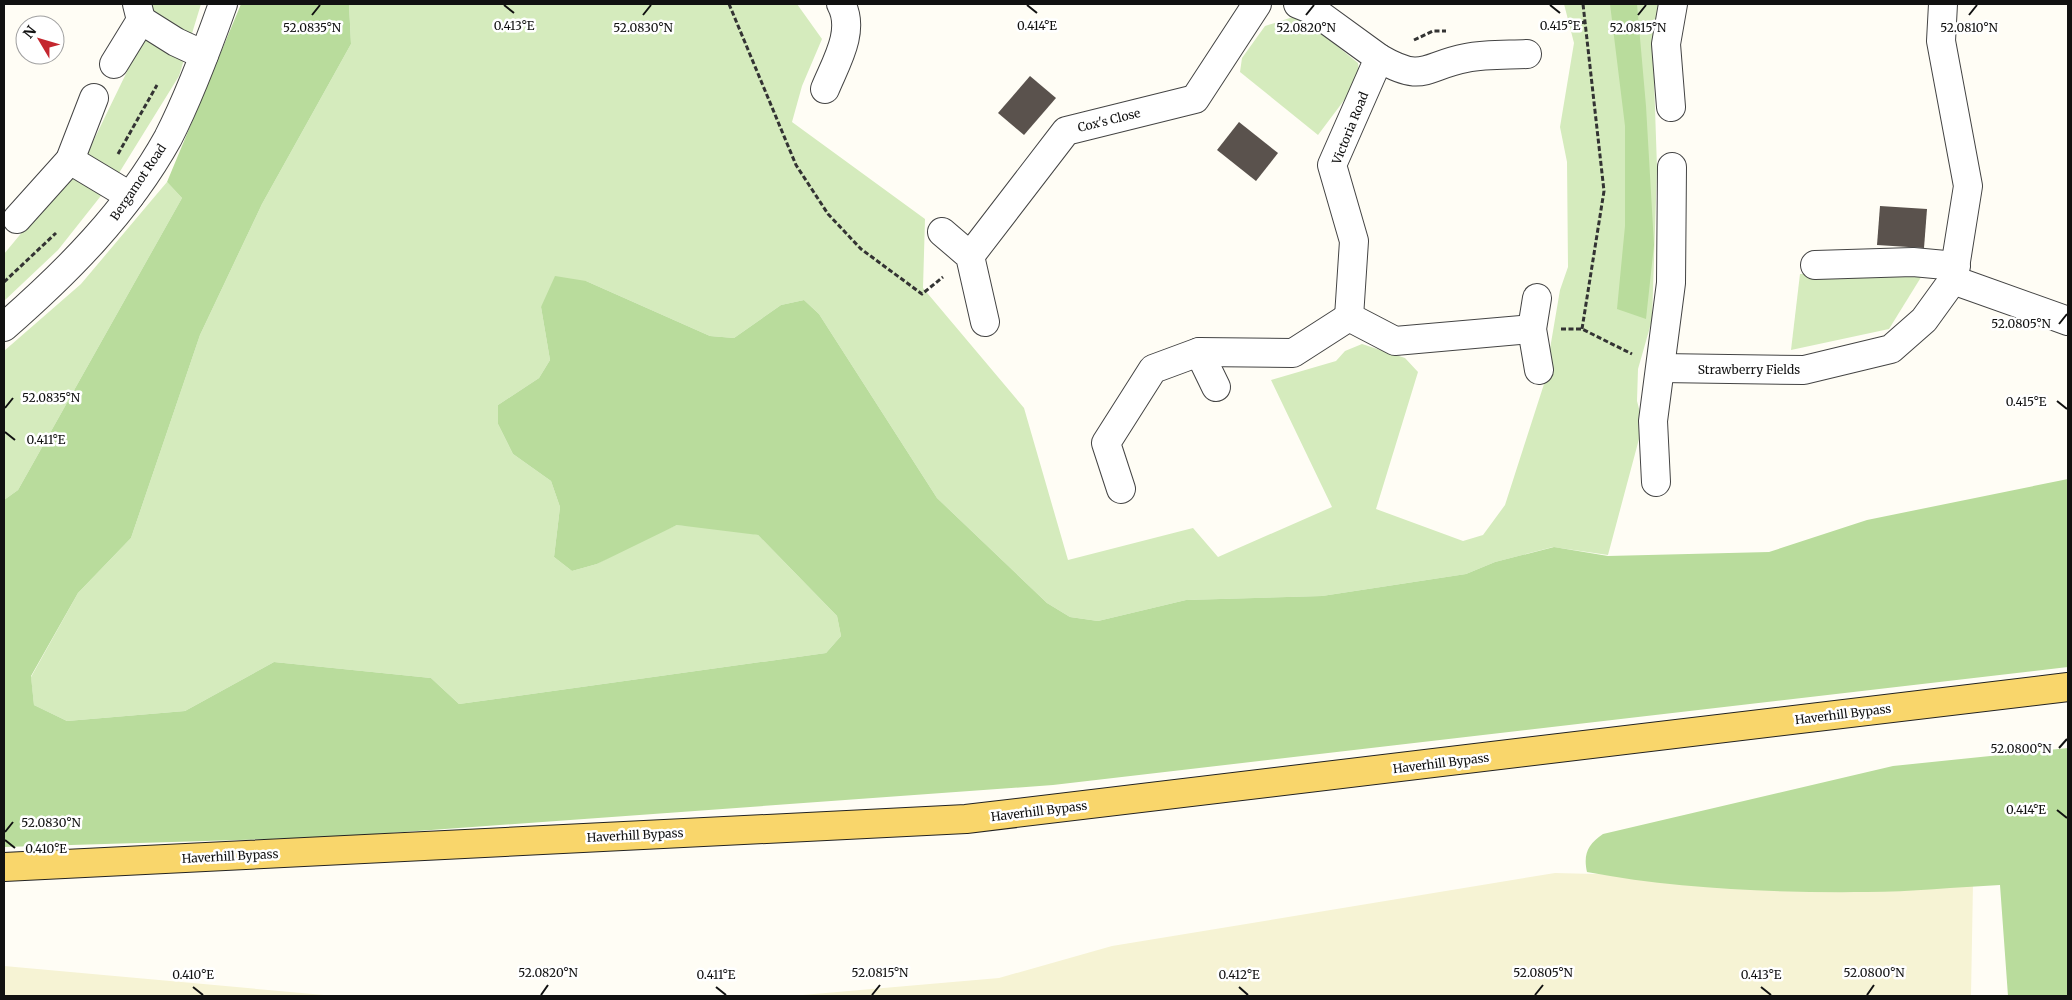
<svg xmlns="http://www.w3.org/2000/svg" width="2072" height="1000" font-family="Merriweather,serif">
<style>
.farmland{fill:#f6f3d4}
.green{fill:#d5ebbd}
.forest{fill:#b9dc9c}
.building{fill:#5a524d}
.lines{fill:none;stroke-linecap:round;stroke-linejoin:round}
.minor-casing{stroke:#444;stroke-width:30}
.major-casing{stroke:#222;stroke-width:30}
.path{stroke:#333;stroke-width:3;stroke-dasharray:5 2.5;stroke-linecap:butt}
.minor{stroke:#fff;stroke-width:28}
.major{stroke:#f9d66b;stroke-width:28}
.ticks{fill:none;stroke:#111;stroke-width:2}
.labels{text-anchor:middle;dominant-baseline:central;stroke-width:5;stroke-linejoin:round;paint-order:stroke}
.street-label{font-size:12px;fill:#111;stroke:#fff}
.ticks-label{font-size:12px;text-anchor:middle;fill:#111;stroke:#fff;stroke-width:5;stroke-linejoin:round;paint-order:stroke}
</style>
<rect width="100%" height="100%" fill="#fffdf5"/>
<g class="farmland">
<path d="M1555,873L1973,883L1971,996H791L999,978L1112,946Z"/>
<path d="M4,966L335,996H4Z"/>
</g>
<g class="green">
<path d="M148,4H201L179,76L119,173L58,250L4,301V254L87,154L153,18Z"/>
<path d="M349,4H797L822,39L802,86L792,122L925,219L923,288L1024,408L1068,560L1193,528L1218,557L1332,507L1271,380L1336,361L1345,351L1362,344L1405,358L1418,372L1376,509L1463,541L1483,535L1505,505L1544,384L1560,290L1568,267L1567,162L1560,127L1574,43L1564,4H1661L1653,49L1657,168L1652,320L1638,369L1637,401L1643,424L1608,555L1553,547L1495,562L1466,574L1322,596L1186,600L1098,621L1070,617L1047,603L937,498L819,314L804,300L781,305L734,338L710,336L586,281L541,307L550,360L539,378L498,405V424L513,454L551,481L560,507L554,557L572,571L597,564L639,541L677,525L722,527L758,535L837,616L841,636L826,653L459,704L431,678L274,662L185,711L67,721L34,705L31,677L78,593L131,538L200,335L262,204L351,44Z"/>
<path d="M1299,15L1358,63L1360,79L1318,135L1240,72L1242,58L1265,26Z"/>
<path d="M167,182L182,198L18,490L4,500V351L81,284Z"/>
<path d="M1800,274H1923L1889,329L1791,350Z"/>
</g>
<g class="forest">
<path d="M241,4H349L351,44L262,204L200,335L131,538L78,593L31,676L34,705L67,721L185,711L274,662L431,678L459,704L826,653L841,636L837,616L758,535L677,525L597,564L572,571L554,557L560,507L551,481L513,454L498,424V405L539,378L550,360L541,307L555,276L586,281L710,336L734,338L781,305L804,300L819,314L937,498L1047,603L1070,617L1098,621L1186,600L1322,596L1466,574L1495,562L1554,547L1608,556L1769,552L1867,520L2068,479V667L1053,785L335,837L4,847V500L18,490L182,198L167,182Z"/>
<path d="M1610,4H1637L1646,106L1654,245L1646,319L1617,309L1625,226V126Z"/>
<path d="M2068,748V996H2008L2000,885C1956,887 1911,892 1867,892C1776,893 1676,889 1587,872C1583,854 1588,844 1603,834L1893,766Z"/>
</g>
<g class="building">
<path d="M1030,76L1056,98L1024,135L998,113Z"/>
<path d="M1239,122L1278,153L1256,181L1217,150Z"/>
<path d="M1880,206L1927,209L1924,248L1877,245Z"/>
</g>
<g class="lines">
<g class="minor-casing">
<g id="minor">
<path d="M1298,4L1313,10L1379,58L1332,165L1354,241L1349,317L1395,341L1532,329"/>
<path d="M141,20L176,42L204,55"/>
<path d="M1379,58C1424,84 1424,66 1466,58C1486,54 1507,55 1527,54"/>
<path d="M114,64L141,20L137,4"/>
<path d="M825,89C835,64 856,31 841,4"/>
<path d="M1671,107L1666,44L1673,4"/>
<path d="M70,160L130,196"/>
<path d="M17,219L70,160L94,98"/>
<path d="M942,232L970,256L985,322"/>
<path d="M970,256L1066,131L1195,99L1257,4"/>
<path d="M1815,265L1913,262L1956,266"/>
<path d="M1953,280L2068,321"/>
<path d="M1537,298L1532,329L1539,370"/>
<path d="M4,327C67,272 127,212 168,138C190,95 207,49 223,4"/>
<path d="M1199,352L1216,387"/>
<path d="M1661,368L1804,370L1891,349L1924,320L1953,280L1968,186L1941,41L1943,4"/>
<path d="M1656,482L1653,421L1671,283L1672,167"/>
<path d="M1121,489L1106,443L1153,369L1199,352L1293,353L1349,317"/>
</g>
</g>
<g class="major-casing">
<path id="major" d="M4,867L966,819L2068,687"/>
</g>
<g class="path">
<path d="M729,4L796,165L828,214L861,249L922,294L943,277"/>
<path d="M1544,29L1586,22"/>
<path d="M1414,40L1433,31H1446"/>
<path d="M118,154L157,85"/>
<path d="M4,282L56,233"/>
<path d="M1561,329H1582L1632,354"/>
<path d="M1582,329L1604,191L1583,4"/>
</g>
<use href="#minor" class="minor"/>
<use href="#major" class="major"/>
</g>
<path class="ticks" d="M504,5L514,13M1027,5L1037,13M1550,5L1560,13M312,15L320,5M643,15L651,5M1306,15L1314,5M1638,15L1646,5M1969,15L1977,5M2059,324L2067,314M2057,401L2067,409M5,408L13,398M5,432L15,440M2059,748L2067,739M2057,810L2067,818M5,832L13,822M5,840L15,848M193,987L203,995M716,987L726,995M1239,987L1248,995M1761,987L1771,995M541,995L548,985M872,995L880,985M1535,995L1543,985M1867,995L1874,985"/>
<g class="labels">
<g class="street-label">
<text transform="translate(1109 120) rotate(-14)">Cox's Close</text>
<text transform="translate(1350 128) rotate(-68)">Victoria Road</text>
<text transform="translate(138 182) rotate(-56)">Bergamot Road</text>
<text x="1749" y="369">Strawberry Fields</text>
<text transform="translate(1843 714) rotate(-7)">Haverhill Bypass</text>
<text transform="translate(1441 763) rotate(-7)">Haverhill Bypass</text>
<text transform="translate(1039 811) rotate(-7)">Haverhill Bypass</text>
<text transform="translate(635 835) rotate(-3)">Haverhill Bypass</text>
<text transform="translate(230 856) rotate(-3)">Haverhill Bypass</text>
</g>
</g>
<g class="ticks-label">
<text x="1037" y="30">0.414°E</text>
<text x="1560" y="30">0.415°E</text>
<text x="514" y="30">0.413°E</text>
<text x="312" y="32">52.0835°N</text>
<text x="643" y="32">52.0830°N</text>
<text x="1306" y="32">52.0820°N</text>
<text x="1638" y="32">52.0815°N</text>
<text x="1969" y="32">52.0810°N</text>
<text x="2021" y="328">52.0805°N</text>
<text x="51" y="402">52.0835°N</text>
<text x="2026" y="406">0.415°E</text>
<text x="46" y="444">0.411°E</text>
<text x="2021" y="753">52.0800°N</text>
<text x="2026" y="814">0.414°E</text>
<text x="51" y="827">52.0830°N</text>
<text x="46" y="853">0.410°E</text>
<text x="548" y="977">52.0820°N</text>
<text x="880" y="977">52.0815°N</text>
<text x="1543" y="977">52.0805°N</text>
<text x="1874" y="977">52.0800°N</text>
<text x="193" y="979">0.410°E</text>
<text x="716" y="979">0.411°E</text>
<text x="1239" y="979">0.412°E</text>
<text x="1761" y="979">0.413°E</text>
</g>
<rect width="2072" height="1000" fill="none" stroke="#111111" stroke-width="10"/>
<g transform="translate(40 40) rotate(308)"><circle r="24" fill="#ffffff" stroke="#a0a0a0"/>
<path d="M0-4L9 19L0 12L-9 19Z" fill="#c4262e"/>
<text y="-8" font-size="14" font-weight="bold" text-anchor="middle" fill="#111111">N</text>
</g>
</svg>
